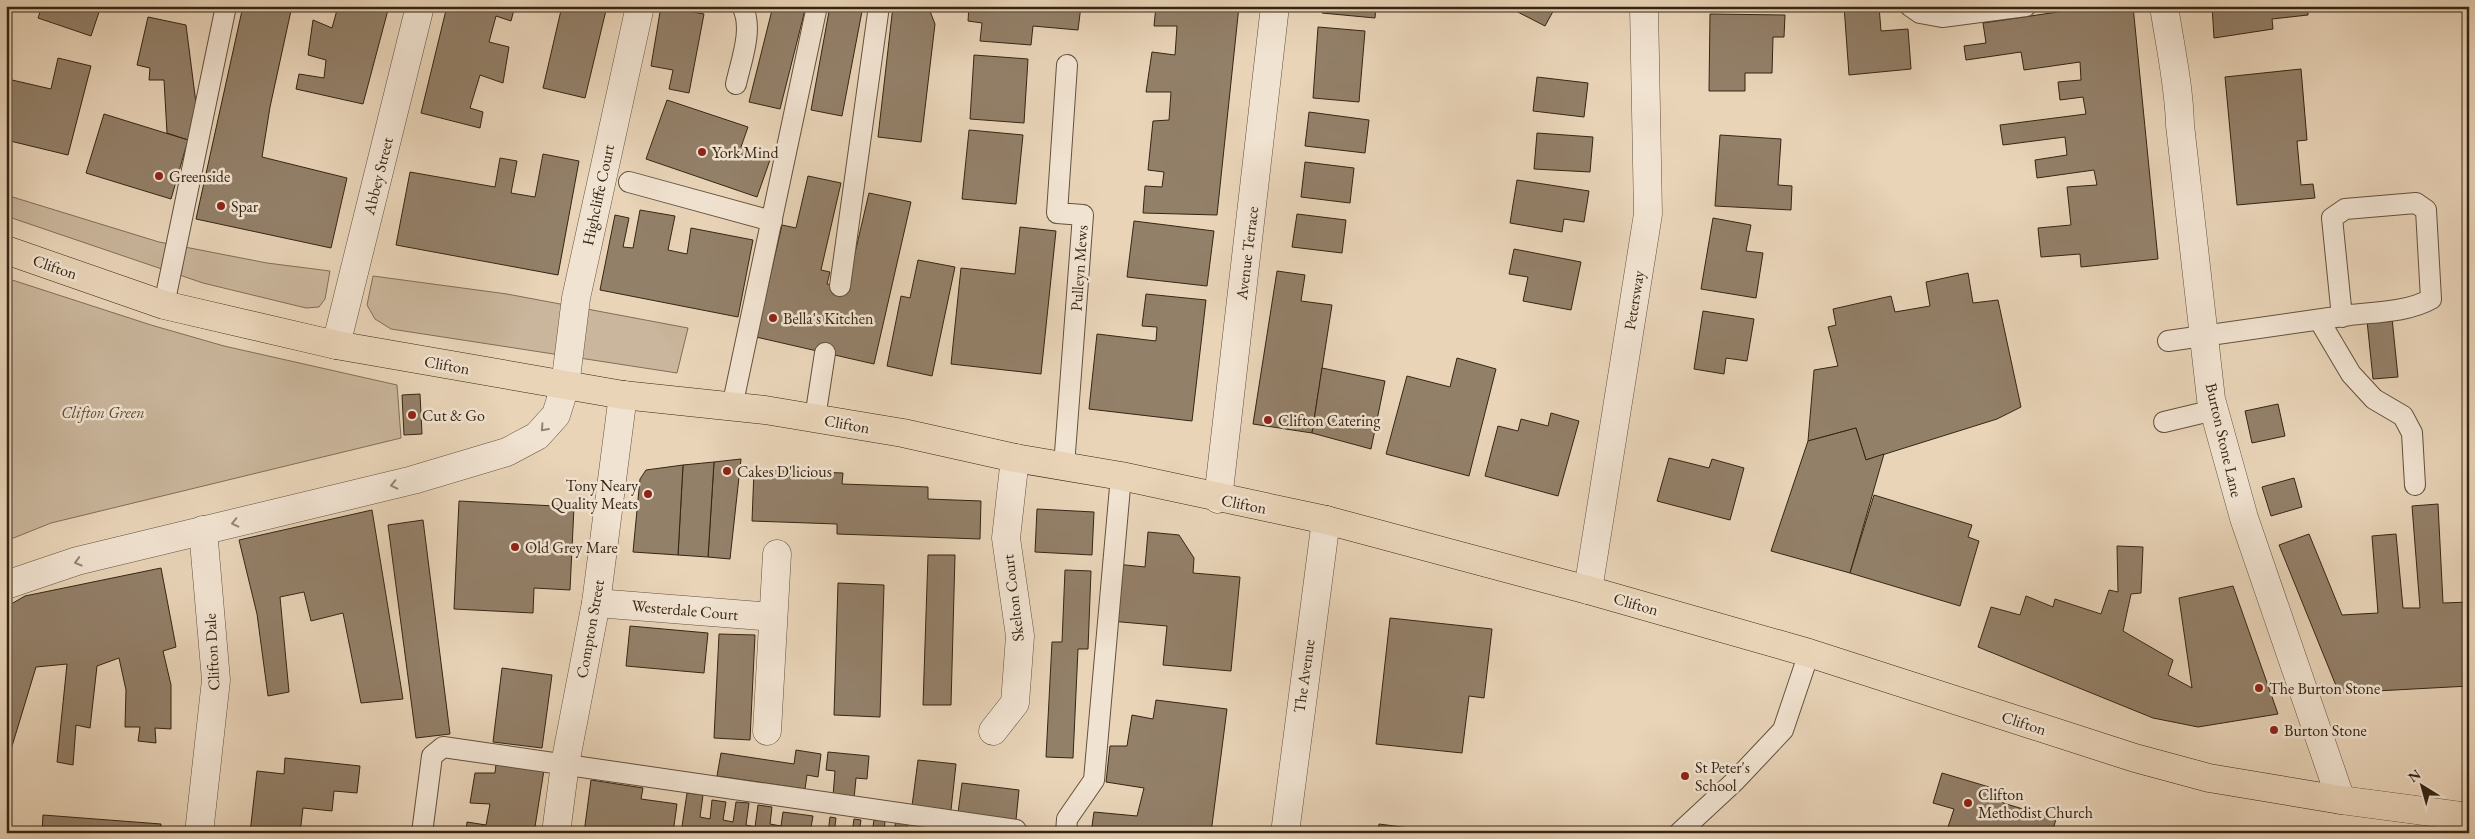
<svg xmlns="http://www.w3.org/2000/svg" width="2475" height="839" font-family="'EB Garamond',serif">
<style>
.green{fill:#cab69c;stroke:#806e58}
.building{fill:#938069;stroke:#352513}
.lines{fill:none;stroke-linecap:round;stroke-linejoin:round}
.lane-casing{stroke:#62513c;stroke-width:22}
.street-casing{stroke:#62513c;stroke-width:29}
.primary-casing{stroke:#352513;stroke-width:29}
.lane{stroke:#f1e3d1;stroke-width:20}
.street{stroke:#f1e3d1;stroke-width:28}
.primary{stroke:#e9d4b8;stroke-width:28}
.oneway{stroke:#938472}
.poi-dot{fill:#8f2418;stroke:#f1e3d1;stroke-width:2}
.labels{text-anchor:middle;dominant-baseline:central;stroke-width:5;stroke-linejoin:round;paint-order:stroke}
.poi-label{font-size:16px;fill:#352513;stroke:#f1e3d1;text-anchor:start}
.street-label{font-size:16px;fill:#352513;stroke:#f1e3d1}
.park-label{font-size:16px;font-style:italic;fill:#5a4935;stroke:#f1e3d1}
</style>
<rect width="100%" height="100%" fill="#e9d4b8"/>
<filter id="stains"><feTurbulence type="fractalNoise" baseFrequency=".004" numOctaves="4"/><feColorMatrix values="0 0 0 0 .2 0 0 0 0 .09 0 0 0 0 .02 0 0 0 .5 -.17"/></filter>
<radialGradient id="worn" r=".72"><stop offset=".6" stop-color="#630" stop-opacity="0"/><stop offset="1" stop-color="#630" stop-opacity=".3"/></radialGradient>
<g class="green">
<path d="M6,195L159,242L267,263L330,271L325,299L319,307L306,308L203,283L6,216Z"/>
<path d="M373,276L507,294L688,328L677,373L391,329L375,319L367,305Z"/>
<path d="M6,278L151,325L224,346L397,385L401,438L51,523L6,541Z"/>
</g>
<g class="building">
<path d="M42,6H101L91,36L38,18Z"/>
<path d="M243,6H292L270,107L262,157L347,178L331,248L196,219Z"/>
<path d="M326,6H389L363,104L296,89L299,74L324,78L326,60L308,55L313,20L332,28L337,10Z"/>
<path d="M447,6H515L511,21L496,16L489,42L509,47L503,83L480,75L470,108L483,112L480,128L421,113Z"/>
<path d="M562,6H607L585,98L543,88Z"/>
<path d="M661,6L704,14L689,93L669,89L673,70L651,66Z"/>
<path d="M773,6H806L780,109L749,102Z"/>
<path d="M830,6H863L842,116L811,110Z"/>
<path d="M893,6H928L935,24L921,142L878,137Z"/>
<path d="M969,6H1081L1078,30L1033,26L1031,45L980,41L982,23L968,21Z"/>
<path d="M1156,6H1239L1217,215L1143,213L1145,186L1162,187L1164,172L1148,170L1153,121L1169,120L1171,92H1146L1152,52L1175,55L1177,26H1154Z"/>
<path d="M1323,6H1376L1375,18L1322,13Z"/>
<path d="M1506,6H1556L1545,26Z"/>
<path d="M1844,6H1879L1881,31L1908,29L1911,69L1849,75Z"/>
<path d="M2085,6H2133L2158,259L2081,267L2080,254L2041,257L2038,228L2071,225L2067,187L2097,185L2094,170L2037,178L2035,160L2067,155L2065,137L2003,145L2000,125L2086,114L2083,97L2060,100L2058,82L2081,80L2080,62L2024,70L2021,52L1966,60L1964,46L1986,43L1983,23L2085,8Z"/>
<path d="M2212,6H2308V15L2272,19L2273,29L2214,38Z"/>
<path d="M1710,14L1785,15L1784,37H1773L1772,73H1745V91H1709Z"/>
<path d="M148,17L186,25L197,111L188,140L167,133L164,80H149L150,68L137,65Z"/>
<path d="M1318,27L1365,31L1359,102L1313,98Z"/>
<path d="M974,55L1028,59L1024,123L970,119Z"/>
<path d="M58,58L91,66L68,155L6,140V101L12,80L51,89Z"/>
<path d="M2301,69L2307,140L2297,141L2301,185L2313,184L2315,198L2237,205L2225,77Z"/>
<path d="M1537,77L1588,83L1584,117L1533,111Z"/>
<path d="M667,100L748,127L741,147L771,157L757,197L646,159Z"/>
<path d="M1309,112L1369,120L1365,153L1305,146Z"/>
<path d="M104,114L188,140L171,199L86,173Z"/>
<path d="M969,130L1023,135L1016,204L962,199Z"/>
<path d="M1537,133L1593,137L1590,172L1534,169Z"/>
<path d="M1720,135L1781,139L1778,185L1792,186L1791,210L1715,206Z"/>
<path d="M543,154L579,161L558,275L396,245L410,172L495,187L500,158L517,161L511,193L535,197Z"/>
<path d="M1305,162L1354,168L1350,203L1301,197Z"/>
<path d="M808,176L841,183L821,270L830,272L827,284L847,287L869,193L911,202L874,364L756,337L782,225L796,228Z"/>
<path d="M1517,180L1589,191L1584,222L1564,219L1562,232L1510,223Z"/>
<path d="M640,210L675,216L668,250L687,254L691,228L753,240L738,317L600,290L615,215L629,218L623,247L633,248Z"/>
<path d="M1297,214L1346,220L1342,253L1292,247Z"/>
<path d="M1713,218L1751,225L1746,251L1763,253L1756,298L1701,289Z"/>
<path d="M1134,221L1214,231L1207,286L1127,277Z"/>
<path d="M1020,227L1056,231L1041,374L951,364L961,268L1015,274Z"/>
<path d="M1514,249L1581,262L1571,310L1523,301L1528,277L1509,274Z"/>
<path d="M918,260L955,267L932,376L887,366L901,296L910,298Z"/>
<path d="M1277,271L1305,275L1301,301L1332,305L1312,433L1253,424Z"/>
<path d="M1968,273L1973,303L1998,300L2021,407L1997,419L1866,460L1856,428L1808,441L1814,370L1838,366L1828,327L1836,325L1833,309L1891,296L1895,312L1930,306L1926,282Z"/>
<path d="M1146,294L1206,300L1192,421L1089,409L1097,334L1156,341L1157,327L1142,326Z"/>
<path d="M1703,311L1754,319L1747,361L1726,358L1724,374L1694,369Z"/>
<path d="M2392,318L2398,377L2373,379L2367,321Z"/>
<path d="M1457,358L1496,369L1469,476L1386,454L1407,376L1450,387Z"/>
<path d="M1322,368L1385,381L1371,449L1312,433Z"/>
<path d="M420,394L422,434L404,435L402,395Z"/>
<path d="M2278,404L2285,436L2252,443L2245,411Z"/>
<path d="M1551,413L1579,421L1558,496L1485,476L1498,426L1518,431L1521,419L1548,426Z"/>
<path d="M1856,428L1866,460L1884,454L1850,573L1771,551L1808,441Z"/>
<path d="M1669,458L1709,468L1712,459L1744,468L1730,520L1657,501Z"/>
<path d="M741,459L730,559L708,557L714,462Z"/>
<path d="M714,462L708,557L678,555L683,465Z"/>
<path d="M683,465L678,555L633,552L640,479L646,470Z"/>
<path d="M754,470L843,473L842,484L928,487V499L981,501L980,539L837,534V524L752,521Z"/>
<path d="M2294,478L2302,507L2271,516L2262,487Z"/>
<path d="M1874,495L1972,525L1968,537L1979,541L1960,606L1850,573Z"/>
<path d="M459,501L574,507L570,590L534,588L533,613L454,609Z"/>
<path d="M2438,504L2443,603L2469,602V686L2339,693L2279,545L2309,534L2342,615L2378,613L2372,536L2396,534L2403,608H2420L2412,506Z"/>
<path d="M1037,509L1094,512L1092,555L1035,552Z"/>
<path d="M372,510L403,699L361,703L343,613L311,621L304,592L280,597L289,692L268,696L257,614L239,540Z"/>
<path d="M423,520L450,734L416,738L388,525Z"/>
<path d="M1148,532L1179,535L1194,558L1193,573L1240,577L1231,671L1163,665L1167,626L1110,621L1116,564L1145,567Z"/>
<path d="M2117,546L2143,547L2141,593L2131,594L2123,631L2173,660L2168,675L2192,688L2179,598L2233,586L2278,714L2198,727L2153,718L1978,647L1991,607L2020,615L2026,596L2053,607L2055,599L2101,614L2109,590L2118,592Z"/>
<path d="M928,555H955L951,705H923Z"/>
<path d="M161,568L176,647L163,651L171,685V729L155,728L156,743L138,741L140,727H125L126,690L119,658L97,666L90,728L76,725L73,765L57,762L67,664L36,667L6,766V607L25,596Z"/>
<path d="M1065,570L1091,571L1088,649H1078L1073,758L1046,757L1052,642H1062Z"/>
<path d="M838,583L884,585L880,717L834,715Z"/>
<path d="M1390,618L1492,629L1484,698L1469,696L1462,753L1376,744Z"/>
<path d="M630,626L708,633L704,673L626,666Z"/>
<path d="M719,634L755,635L750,740L714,738Z"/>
<path d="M502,668L552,675L542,748L493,742Z"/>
<path d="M1156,700L1227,709L1211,833H1091L1094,812L1137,816L1144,788L1106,782L1110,746H1127L1132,715L1153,719Z"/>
<path d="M796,750L821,754L818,777L807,775L805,789L717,776L721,753L794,764Z"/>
<path d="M828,752L869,756L867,779L856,778L854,799L833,796L835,771L826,770Z"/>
<path d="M285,758L360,766L357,793L334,791L332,811L303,808L300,833H250L257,771L284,774Z"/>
<path d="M918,760L956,764L951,810L912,806Z"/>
<path d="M496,764L544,770L534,833H466L467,822L486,825L490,804L470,803L475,773H495Z"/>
<path d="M1942,773L2006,792L2003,803L2056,819L2052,833H1946L1954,809L1933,803Z"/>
<path d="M591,780L643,788L641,799L677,804L673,833H584Z"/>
<path d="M962,783L1019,790L1016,820L958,813Z"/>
<path d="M687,793L703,795L700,817L710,819L712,800L726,802L723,820L733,822L736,802L749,803L746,825L755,827L758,805L772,807L770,824L781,826L783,812L813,816L810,833H681Z"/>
<path d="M43,815L161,824L160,833H42Z"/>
<path d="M830,817L836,818L834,833H828Z"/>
<path d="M854,819L861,820L859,833H852Z"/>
<path d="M874,820L885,821L884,833H872Z"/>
<path d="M896,820L908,823L907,833H894Z"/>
<path d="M1379,824L1448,833H1378Z"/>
</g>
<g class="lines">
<g class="lane-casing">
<g id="lane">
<path d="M1910,6L1920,13L1942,17L2026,6"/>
<path d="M736,84C741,61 754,28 742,6"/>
<path d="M629,182L772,221"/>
<path d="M840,286L879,6"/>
<path d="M164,305L226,6"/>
<path d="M2319,320L2351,374L2374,399L2403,416L2412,433L2415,485"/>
<path d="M2168,341C2228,332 2289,324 2350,315C2376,312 2408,312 2431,299L2426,210L2416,203L2345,209L2332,218L2342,317"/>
<path d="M732,407L817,6"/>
<path d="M815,418L825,353"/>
<path d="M2164,422L2214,410"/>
<path d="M1064,466L1083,215L1057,213L1067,65"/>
<path d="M422,833L432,756L443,747L1016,830"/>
<path d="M1066,833L1067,819L1094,780L1121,476"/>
<path d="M1679,833L1735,781L1783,730L1809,653"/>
</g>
</g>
<g class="street-casing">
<g id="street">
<path d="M2164,6C2170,46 2179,85 2180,125L2211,399L2244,518L2341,800"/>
<path d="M336,345L420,6"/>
<path d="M1218,499L1275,6"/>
<path d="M6,585L77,561L413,480L507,452L537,436L556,415L565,386L576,298L640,6"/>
<path d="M1588,590L1648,214L1644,6"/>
<path d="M596,603L773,617"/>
<path d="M767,731L777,554"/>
<path d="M993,731L1015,703L1020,636L1006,538L1015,458"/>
<path d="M199,833L216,680L203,530"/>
<path d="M556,833L565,764L596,603L623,395"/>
<path d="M1285,833L1326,520"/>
</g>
</g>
<g class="primary-casing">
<path id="primary" d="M6,250L164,305L336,345L623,395L765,410L903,433L1015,458L1121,476L1326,520L1588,590L1809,653L2135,758L2209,778L2341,800L2469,817"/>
</g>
<use href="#lane" class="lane"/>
<use href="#street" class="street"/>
<use href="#primary" class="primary"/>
</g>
<defs><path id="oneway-chevron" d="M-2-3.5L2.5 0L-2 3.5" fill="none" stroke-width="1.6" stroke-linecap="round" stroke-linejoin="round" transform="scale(1.25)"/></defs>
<g class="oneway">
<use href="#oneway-chevron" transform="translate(544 428) rotate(132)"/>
<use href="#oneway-chevron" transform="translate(394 485) rotate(167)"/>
<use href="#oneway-chevron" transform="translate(235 523) rotate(167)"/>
<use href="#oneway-chevron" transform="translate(78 562) rotate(164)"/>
</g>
<g class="poi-dot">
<circle cx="702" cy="152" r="5"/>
<circle cx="159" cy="176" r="5"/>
<circle cx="221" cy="206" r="5"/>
<circle cx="773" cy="318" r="5"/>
<circle cx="412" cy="415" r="5"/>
<circle cx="1268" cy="420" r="5"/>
<circle cx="727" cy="471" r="5"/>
<circle cx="648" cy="494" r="5"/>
<circle cx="515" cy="547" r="5"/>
<circle cx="2259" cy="688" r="5"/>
<circle cx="2274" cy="730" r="5"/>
<circle cx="1685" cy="776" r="5"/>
<circle cx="1968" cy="803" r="5"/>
</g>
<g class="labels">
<g class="poi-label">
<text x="712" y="152">York Mind</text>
<text x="169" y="176">Greenside</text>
<text x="231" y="206">Spar</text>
<text x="783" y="318">Bella's Kitchen</text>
<text x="422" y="415">Cut &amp; Go</text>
<text x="1278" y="420">Clifton Catering</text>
<text x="737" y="471">Cakes D'licious</text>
<text x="638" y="485" text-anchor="end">Tony Neary<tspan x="638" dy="18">Quality Meats</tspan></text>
<text x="525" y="547">Old Grey Mare</text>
<text x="2269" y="688">The Burton Stone</text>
<text x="2284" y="730">Burton Stone</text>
<text x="1695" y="767">St Peter's<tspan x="1695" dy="18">School</tspan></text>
<text x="1978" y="794">Clifton<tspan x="1978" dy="18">Methodist Church</tspan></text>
</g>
<g class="street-label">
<text transform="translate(378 176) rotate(-76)">Abbey Street</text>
<text transform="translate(598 195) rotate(-78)">Highcliffe Court</text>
<text transform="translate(1247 253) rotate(-83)">Avenue Terrace</text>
<text transform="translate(55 267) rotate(19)">Clifton</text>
<text transform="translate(1079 268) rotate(-86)">Pulleyn Mews</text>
<text transform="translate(1634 300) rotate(-81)">Petersway</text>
<text transform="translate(447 365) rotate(10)">Clifton</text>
<text transform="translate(847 424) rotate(10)">Clifton</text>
<text transform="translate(2224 440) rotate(77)">Burton Stone Lane</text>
<text transform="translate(1244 504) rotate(11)">Clifton</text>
<text transform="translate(1013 598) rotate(-97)">Skelton Court</text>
<text transform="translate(1636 604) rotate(16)">Clifton</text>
<text transform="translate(685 610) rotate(5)">Westerdale Court</text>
<text transform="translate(590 629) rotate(-80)">Compton Street</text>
<text transform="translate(212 652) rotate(-93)">Clifton Dale</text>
<text transform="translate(1304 676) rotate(-82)">The Avenue</text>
<text transform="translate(2024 723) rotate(18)">Clifton</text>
</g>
<g class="park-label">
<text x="103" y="412">Clifton Green</text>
</g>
</g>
<rect width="2475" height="839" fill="none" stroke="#e9d4b8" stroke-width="25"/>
<rect x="8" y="8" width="2460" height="824" fill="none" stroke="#352513" stroke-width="2.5"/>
<rect x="12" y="12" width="2450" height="814" fill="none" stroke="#352513"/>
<g transform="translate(2422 786) rotate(323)" stroke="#f1e3d1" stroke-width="4" paint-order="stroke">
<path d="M0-4L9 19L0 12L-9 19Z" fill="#352513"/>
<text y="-8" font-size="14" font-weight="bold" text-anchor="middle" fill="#352513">N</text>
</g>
<rect width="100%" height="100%" filter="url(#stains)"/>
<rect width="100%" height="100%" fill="url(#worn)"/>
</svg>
